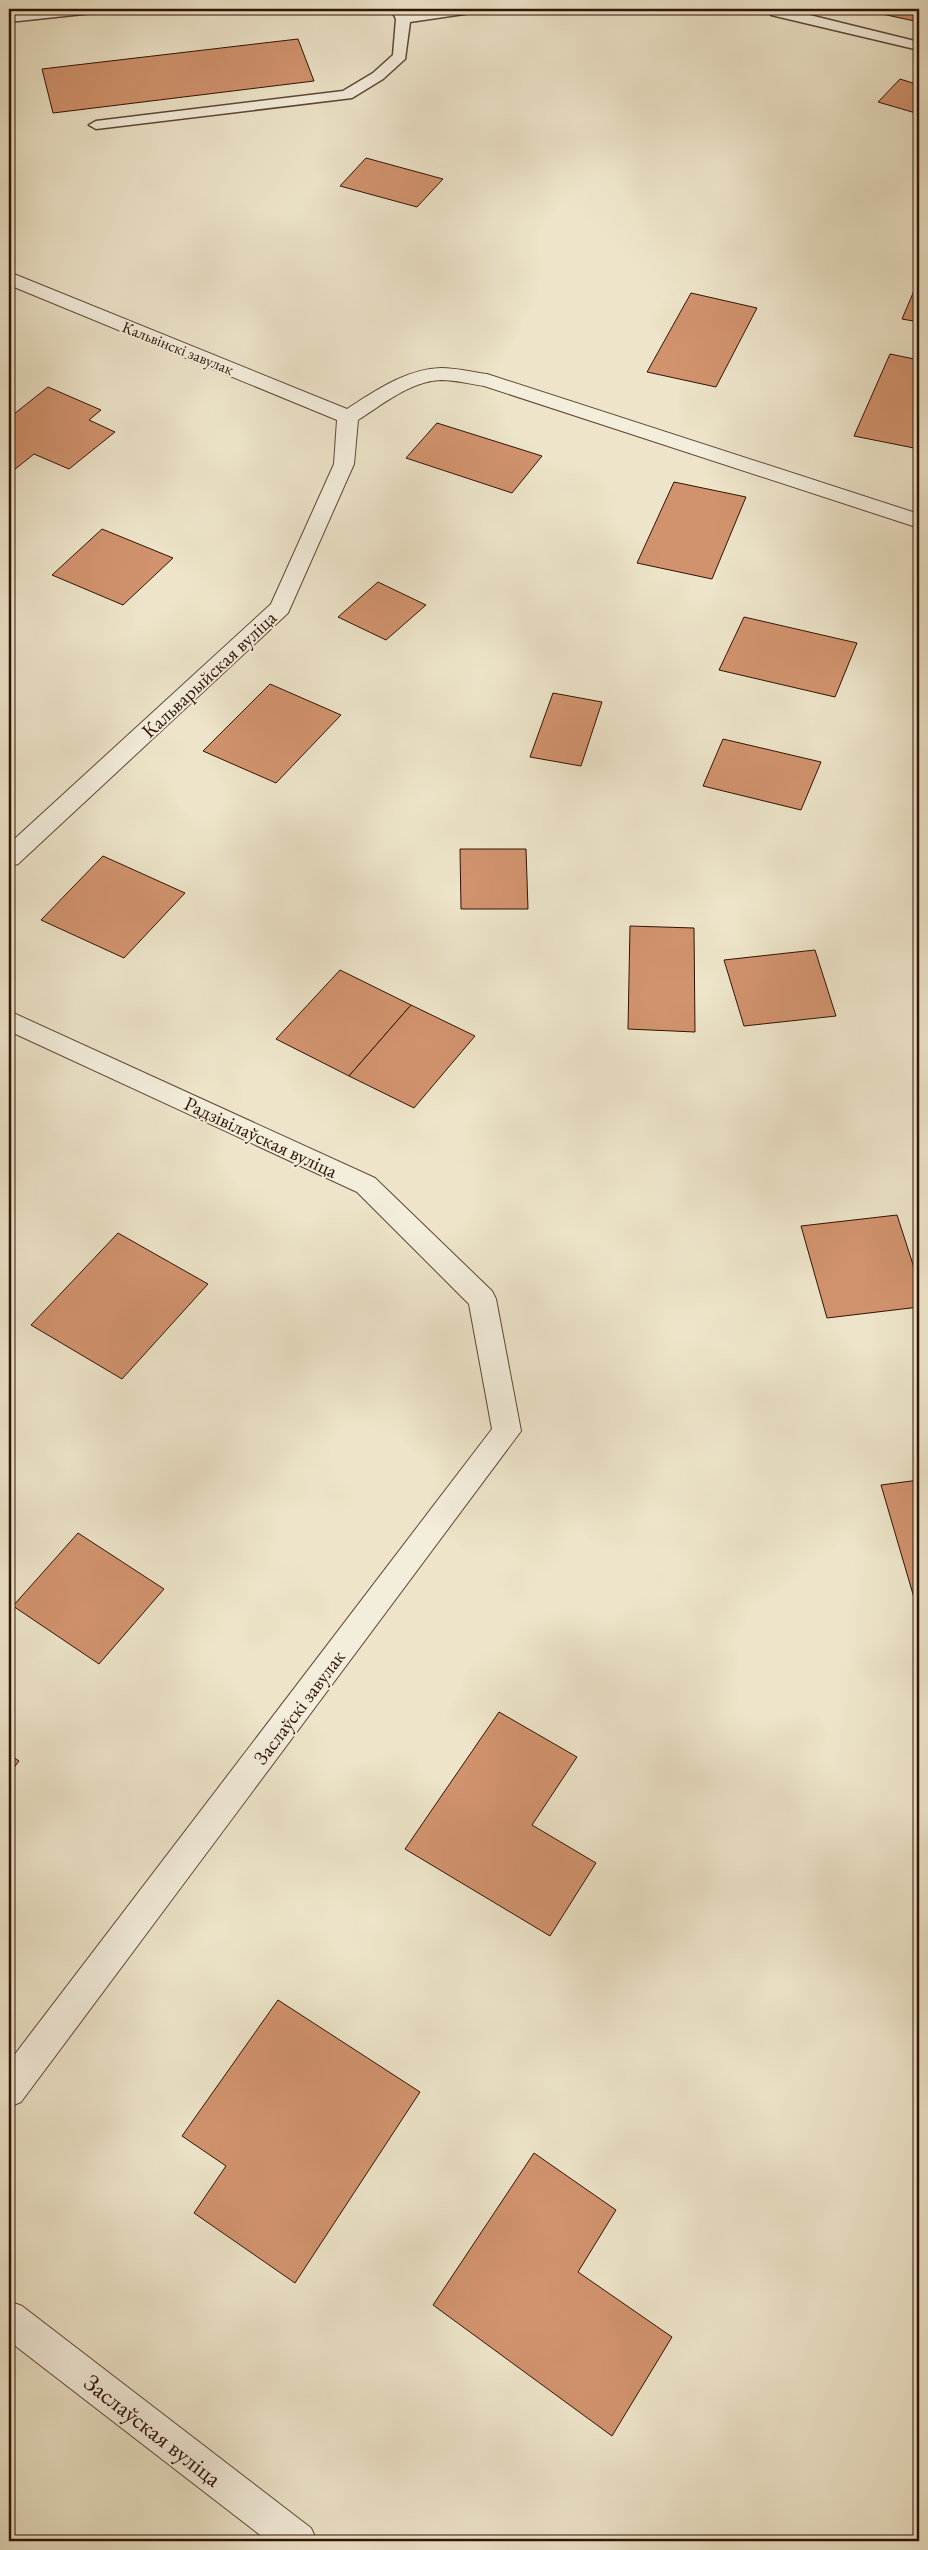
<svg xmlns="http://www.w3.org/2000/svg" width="928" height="2550" font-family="'EB Garamond',serif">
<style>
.building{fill:#d1936e;stroke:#301204}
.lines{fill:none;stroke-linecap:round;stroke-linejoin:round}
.lane-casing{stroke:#5f4635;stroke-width:3}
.street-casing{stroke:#5f4635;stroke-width:2}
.lane{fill:#f3eddc;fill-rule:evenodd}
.street{fill:#f3eddc;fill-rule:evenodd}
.labels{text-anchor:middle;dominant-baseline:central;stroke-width:4;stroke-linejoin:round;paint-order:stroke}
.far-street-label{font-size:16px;fill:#301204;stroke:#f3eddc}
.street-label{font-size:20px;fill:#301204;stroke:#f3eddc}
.near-street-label{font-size:24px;fill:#301204;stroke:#f3eddc}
</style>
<rect width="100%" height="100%" fill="#ede4c9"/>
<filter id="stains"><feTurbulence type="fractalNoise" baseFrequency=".004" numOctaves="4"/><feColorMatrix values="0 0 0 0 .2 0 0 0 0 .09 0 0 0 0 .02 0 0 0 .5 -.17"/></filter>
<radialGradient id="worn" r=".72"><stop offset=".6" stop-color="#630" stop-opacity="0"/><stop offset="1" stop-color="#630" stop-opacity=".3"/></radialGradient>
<g class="building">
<path d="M859,9H919V22Z"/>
<path d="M298,39L314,81L53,113L42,69Z"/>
<path d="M900,79L919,85V114L878,102Z"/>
<path d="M366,158L443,179L417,207L340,186Z"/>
<path d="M916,286L919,287V322L902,319Z"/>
<path d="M691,293L757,308L716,387L647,372Z"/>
<path d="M890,354L919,360V449L854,436Z"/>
<path d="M48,387L101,410L89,420L115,432L69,469L34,454L9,474V418Z"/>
<path d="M437,423L542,456L512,493L406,458Z"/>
<path d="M674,482L746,497L712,579L637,563Z"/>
<path d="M102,529L173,558L123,605L52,575Z"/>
<path d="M378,582L426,605L386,640L338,617Z"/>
<path d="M744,617L857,643L835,697L719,670Z"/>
<path d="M270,684L341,715L276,783L203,751Z"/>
<path d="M553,693L602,702L581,766L530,757Z"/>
<path d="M723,739L821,762L801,810L703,786Z"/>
<path d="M460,849H526L528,909H461Z"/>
<path d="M103,856L185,893L124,958L41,920Z"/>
<path d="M630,926L694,928L695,1032L628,1029Z"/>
<path d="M815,950L836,1016L744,1026L724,960Z"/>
<path d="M340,970L411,1005L349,1076L276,1039Z"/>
<path d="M411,1005L475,1036L414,1108L349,1076Z"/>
<path d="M897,1215L919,1283V1307L827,1318L801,1226Z"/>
<path d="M118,1233L208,1284L122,1379L31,1325Z"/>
<path d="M919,1480V1601H915L881,1485Z"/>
<path d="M78,1533L164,1589L99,1664L13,1606Z"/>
<path d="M499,1712L577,1757L532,1825L596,1863L550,1936L405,1849Z"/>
<path d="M9,1754L19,1761L9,1774Z"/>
<path d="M278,2000L420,2092L295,2283L194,2213L226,2166L182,2136Z"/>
<path d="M534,2153L616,2210L578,2272L672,2337L612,2436L433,2305Z"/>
</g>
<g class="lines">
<g class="lane-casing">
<g id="lane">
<path d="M56,9H100L93,13L9,22V14Z"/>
<path d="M391,9H405L408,14L444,9H478L471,13L410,22L405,59L383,79L352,98L96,129L89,125L96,121L343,91L373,73L393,55L396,19Z"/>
<path d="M771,9H785L919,42V50L771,15L769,12Z"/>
</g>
</g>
<g class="street-casing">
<g id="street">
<path d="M9,272L347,409C375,391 406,369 441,368C456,368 472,372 487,374L919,514V528L484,386C470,384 456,380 441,380C411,381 383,404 358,420L354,464L288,613L18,864L9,867V844L271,604L334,464L337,420L9,285Z"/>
<path d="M9,1011L375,1178L492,1291L496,1299L521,1431L21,2102L9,2107V2062L492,1429L469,1304L357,1192L9,1031Z"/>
<path d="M9,2301L22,2306L311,2528L317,2541H268L9,2341Z"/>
</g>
</g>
<use href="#lane" class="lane"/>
<use href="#street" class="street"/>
</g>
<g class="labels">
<g class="far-street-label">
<text transform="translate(178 348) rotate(22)">Кальвінскі завулак</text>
</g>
<g class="street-label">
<text transform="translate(209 674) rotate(-43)">Кальварыйская вуліца</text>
<text transform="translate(261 1137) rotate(25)">Радзівілаўская вуліца</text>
<text transform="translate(299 1707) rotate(-53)">Заслаўскі завулак</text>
</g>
<g class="near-street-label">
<text transform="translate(153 2430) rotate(38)">Заслаўская вуліца</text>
</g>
</g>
<rect width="928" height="2550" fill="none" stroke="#ede4c9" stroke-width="30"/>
<rect x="10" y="10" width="908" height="2530" fill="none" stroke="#301204" stroke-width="2.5"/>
<rect x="15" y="15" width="898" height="2520" fill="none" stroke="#301204"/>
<rect width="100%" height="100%" filter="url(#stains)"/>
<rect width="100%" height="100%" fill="url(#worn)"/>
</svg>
